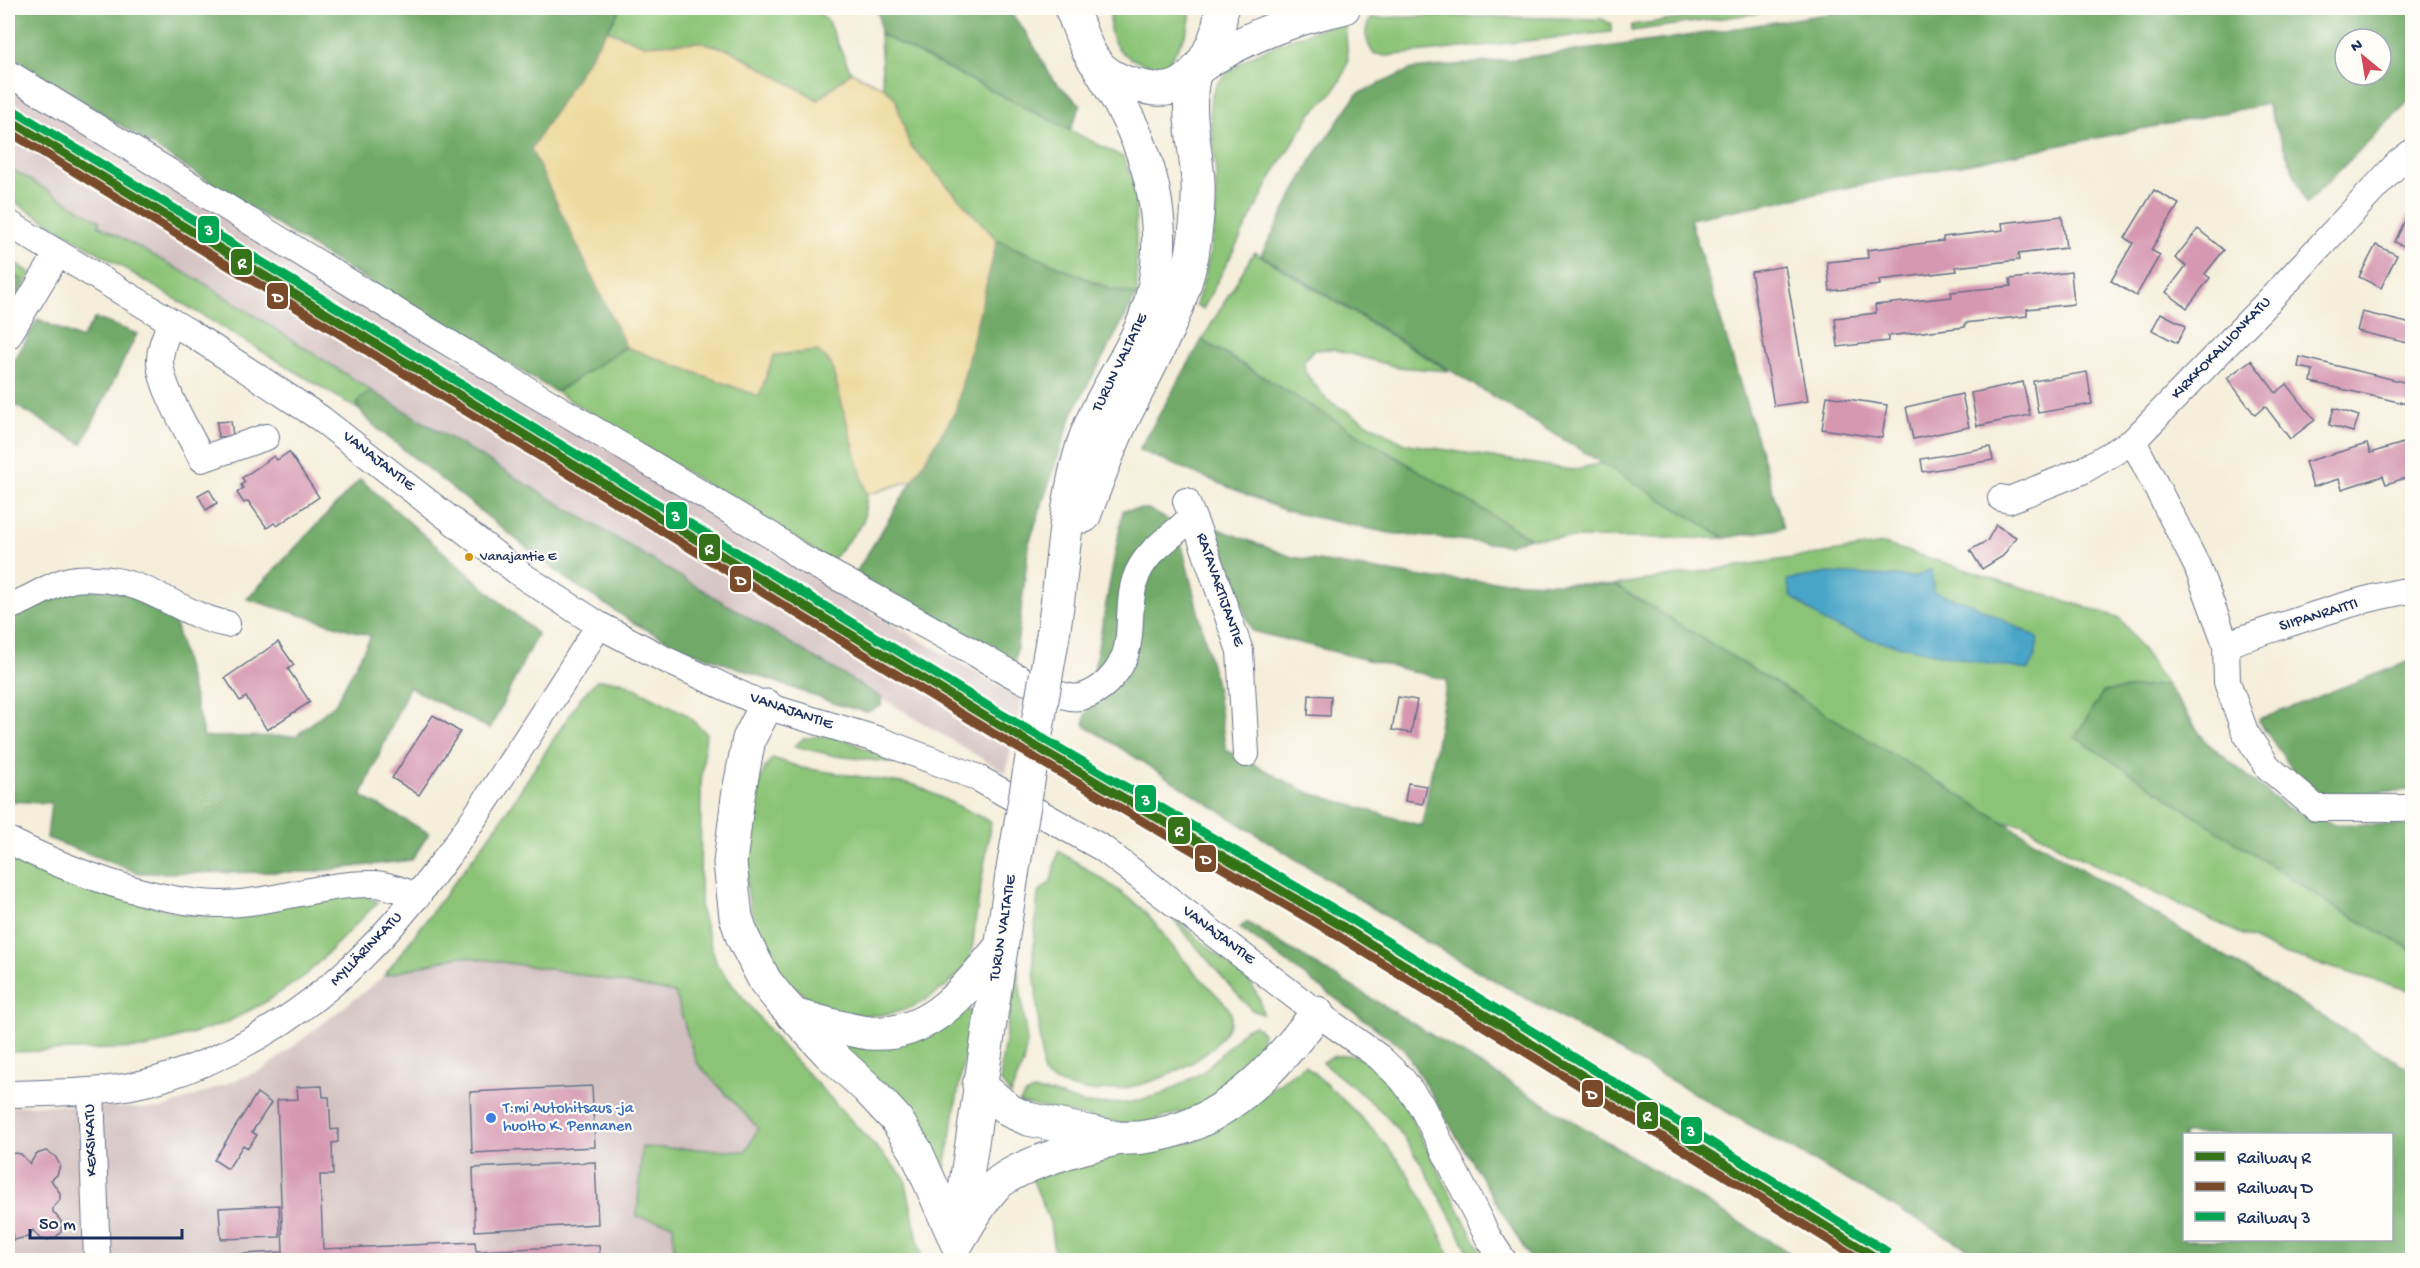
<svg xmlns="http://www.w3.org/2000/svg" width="2420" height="1268" font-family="'Gochi Hand',sans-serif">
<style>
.industrial{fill:#d2bfc0}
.green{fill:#8cc477;stroke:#547a6a;stroke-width:1.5}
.forest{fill:#71aa68;stroke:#466c63;stroke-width:1.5;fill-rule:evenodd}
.sand{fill:#eeda9e;stroke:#84847e;stroke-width:1.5}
.water{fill:#48a5c7;stroke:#326a92;stroke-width:1.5}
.building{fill:#d698b1}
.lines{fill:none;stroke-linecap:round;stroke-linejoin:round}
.minor-casing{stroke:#677289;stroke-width:28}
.major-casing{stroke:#677289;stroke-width:34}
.highway-casing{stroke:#677289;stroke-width:35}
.minor{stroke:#fff;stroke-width:26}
.major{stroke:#fff;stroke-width:32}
.highway{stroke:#fff;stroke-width:33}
.highway-bridge-casing{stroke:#677289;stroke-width:35;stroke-linecap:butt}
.highway-bridge{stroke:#fff;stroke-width:33}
.rail-1-casing{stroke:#fdfcf7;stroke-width:14}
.rail-2-casing{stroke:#fdfcf7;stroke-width:14}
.rail-3-casing{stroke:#fdfcf7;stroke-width:14}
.rail-1{stroke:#357219;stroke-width:9}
.rail-2{stroke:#7a4b2a;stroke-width:9}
.rail-3{stroke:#00a651;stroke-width:9}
.bus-dot{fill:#d6940e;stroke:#fdfcf7;stroke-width:2}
.shop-dot{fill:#3f7fe0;stroke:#fdfcf7;stroke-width:2}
.labels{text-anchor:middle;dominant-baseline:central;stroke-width:4.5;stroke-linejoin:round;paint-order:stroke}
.bus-label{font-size:14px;fill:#1b2f5e;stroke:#fdfcf7;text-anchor:start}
.street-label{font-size:16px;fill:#1b2f5e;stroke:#fdfcf7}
.shop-label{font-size:16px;fill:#366cbe;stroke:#fdfcf7;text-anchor:start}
.line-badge{stroke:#fdfcf7;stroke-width:2}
.badge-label{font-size:16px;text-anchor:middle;font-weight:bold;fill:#fff}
</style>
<rect width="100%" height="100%" fill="#fdfcf7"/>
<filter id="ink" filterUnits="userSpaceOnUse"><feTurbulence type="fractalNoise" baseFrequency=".0167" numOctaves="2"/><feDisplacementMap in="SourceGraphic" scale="12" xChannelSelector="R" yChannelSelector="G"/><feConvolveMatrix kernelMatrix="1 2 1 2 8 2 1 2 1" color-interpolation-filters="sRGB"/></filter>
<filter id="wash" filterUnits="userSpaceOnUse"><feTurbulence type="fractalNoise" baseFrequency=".008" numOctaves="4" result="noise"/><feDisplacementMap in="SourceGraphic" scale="24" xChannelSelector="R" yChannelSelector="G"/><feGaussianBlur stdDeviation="1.35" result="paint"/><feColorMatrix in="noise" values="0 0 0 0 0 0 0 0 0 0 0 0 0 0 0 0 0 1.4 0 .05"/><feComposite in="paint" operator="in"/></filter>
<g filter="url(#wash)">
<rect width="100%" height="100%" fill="#f5eeda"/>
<g class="industrial">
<path d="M8,85L611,451L833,590L1022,699L1006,773L375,392L202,282L98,225L100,222L8,167Z"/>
<path d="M459,956L556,970L675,993L696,1062L758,1128L746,1151L673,1224L674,1260H8V1106L47,1105L162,1109L264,1069L384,976Z"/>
</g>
<g class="green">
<path d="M621,8H814L827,20L851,72L818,100L730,50L701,42L644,45L607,30Z"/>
<path d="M1112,8H1190C1193,32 1176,48 1165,68C1129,63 1102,49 1112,8Z"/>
<path d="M1695,8H1794L1631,31L1632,25L1687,18L1686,9Z"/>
<path d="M1441,16L1602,19L1611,24V32L1386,56L1373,53C1366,41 1362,29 1372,18Z"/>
<path d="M1345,21L1348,60L1344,74L1334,91L1311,114L1275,171L1203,309L1196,305C1215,248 1220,198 1213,139C1211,119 1205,98 1219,82C1246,49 1306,34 1345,21Z"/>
<path d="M880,34L1123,157L1135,185L1137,295L1110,289L997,240L909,144L895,98L883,87Z"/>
<path d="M8,167L100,221L98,225L202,282L372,391L369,392L357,405L359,410L8,198Z"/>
<path d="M1254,252L1449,371L1397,367L1333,349L1313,350L1304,361L1305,372L1327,400L1403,443L1572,470L1602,463L1725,538H1530L1202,340Z"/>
<path d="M8,259L31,273L8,318V297H15L23,280L8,272Z"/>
<path d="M626,347L759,396L774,355L818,351L831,364L867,495L863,523L831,561L556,392Z"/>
<path d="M1884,544L2120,618L2166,684L2103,692L2076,737L2333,906L2412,950V991L2281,953L2067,851L2022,823L2003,822L1614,585Z"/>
<path d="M597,680L621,681L686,714L706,733L701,784L700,908L717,965L780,1044L905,1178L922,1260H674L673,1224L637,1217L642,1147L746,1151L758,1128L696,1062L675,993L556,970L459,956L384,976L499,823L581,697Z"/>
<path d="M819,736H838L896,763L836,756L794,746L803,739Z"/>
<path d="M773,758L802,768L915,785L991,822C986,853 981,884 976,916C974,929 974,944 970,956C965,972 947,986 933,995C880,1034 807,1014 771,961C758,941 750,912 747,888C744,871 751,848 753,830C756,806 755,775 773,758Z"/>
<path d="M1058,851C1086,868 1120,889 1144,911C1154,921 1163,935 1172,946C1185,962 1198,976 1212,990C1218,997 1230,1006 1231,1015C1233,1023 1225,1032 1220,1039C1188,1080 1085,1111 1043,1074L1033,955L1038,893L1051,881Z"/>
<path d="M8,852L110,896L196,916L351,889L378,902L306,975L267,1001L226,1023L146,1048L8,1052Z"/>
<path d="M1166,911L1251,983L1260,1000L1263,1014L1252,1010L1235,992Z"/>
<path d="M1017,964L1027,1042L1023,1064L1010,1095L1001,1081V1065Z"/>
<path d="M966,1009L972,1011L943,1179L840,1048L851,1040Z"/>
<path d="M1255,1025L1263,1033L1261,1046L1244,1073L1197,1108L1133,1126L1019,1103L1024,1096L1033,1091L1051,1093L1086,1104L1128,1103L1163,1094L1203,1072L1246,1029Z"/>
<path d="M1350,1055L1362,1057L1396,1089L1485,1260H1473C1447,1213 1420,1150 1382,1112C1363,1094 1342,1079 1322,1062L1335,1056Z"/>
<path d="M1305,1065C1339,1096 1373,1126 1401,1164C1422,1193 1437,1228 1452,1260H1055L1050,1222L1031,1176L1081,1158L1197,1141Z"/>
</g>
<g class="forest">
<path d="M8,8H621L532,149L626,347L556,392L325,255L8,54Z"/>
<path d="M872,8H1007L1027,34L1053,80L1081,105L1070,130L880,34L879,15Z"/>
<path d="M1864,8H2412V98L2306,204L2267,104L1690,219L1784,528L1725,538L1261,255L1312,159L1357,94L1412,69L1507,60L1667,39ZM2345,39H2381V75H2345Z"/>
<path d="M997,240L1110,289L1137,295L1073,412L1029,543L1015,663L852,579L955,412Z"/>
<path d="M8,272L23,280L15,297H8Z"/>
<path d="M95,318L137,334L82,444L8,401V372L38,319L81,339Z"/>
<path d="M1202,340L1530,538L1508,545L1389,533L1286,511L1139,450Z"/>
<path d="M372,391L882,698L881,706L867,712L839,705L683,648L634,623L566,579L379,430L365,417L357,405L360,398Z"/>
<path d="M360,479L537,634L490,729L409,687L361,796L429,833L412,860L311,872L139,873L47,838L51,803L8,801V617L76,588L130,592L173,615L204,737L296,736L335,704L371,636L247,599Z"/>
<path d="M1148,509L1177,525L1216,685L1226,750L1307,792L1422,826L1447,680L1252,631L1211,526L1292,557L1435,579L1615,585L2412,1071V1260H1988L1425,941L1084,725L1123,510ZM2184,1134H2392V1240H2184Z"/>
<path d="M2412,660V790L2327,795L2304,786L2258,720Z"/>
<path d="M2166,684L2205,741L2285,807L2335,824L2412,825V950L2333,906L2075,737L2103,692Z"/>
<path d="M1246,922L1801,1260H1531L1404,1049L1240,928Z"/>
</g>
<path class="sand" d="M607,30L644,45L701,42L730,50L818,100L851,72L883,87L895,98L909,144L997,240L955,412L913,480L867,495L831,364L818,351L774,355L759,396L626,347L531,149Z"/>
<path class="water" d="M1932,569L1933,592L1970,603L2038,638L2035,658L2029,670L1983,663L1877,641L1827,624L1791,596L1787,580L1828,573L1914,577Z"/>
<g id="blocks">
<g class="building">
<path d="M2154,190L2179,204L2151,250L2160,255L2136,296L2111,281L2133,243L2125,238Z"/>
<path d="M2412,205V250L2395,242Z"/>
<path d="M2062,216L2066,248L2018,254L2019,260L1956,267L1957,271L1879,280L1880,285L1830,291L1827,262L1868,258L1867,250L1943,241V237L2003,230L2002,223Z"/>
<path d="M2198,229L2224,250L2205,274L2210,278L2187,308L2166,292L2186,266L2175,258Z"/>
<path d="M2376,245L2397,255L2381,288L2359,277Z"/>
<path d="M1785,266L1808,401L1774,406L1751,272Z"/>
<path d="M2071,272L2074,304L2027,309V316L1965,323V327L1888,336V341L1838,347L1835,318L1876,313L1875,305L1952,297L1951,292L2011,286L2010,279Z"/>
<path d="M2362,312L2412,324V344L2357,331Z"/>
<path d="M2161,313L2186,326L2177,343L2152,330Z"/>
<path d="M2300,357L2412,384V405L2311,382L2313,370L2298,367Z"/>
<path d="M2251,360L2276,393L2287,384L2315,420L2290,439L2265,406L2255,415L2227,378Z"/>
<path d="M2087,372L2092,404L2038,413L2033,381Z"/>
<path d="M2023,382L2030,415L1977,426L1971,393Z"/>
<path d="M1962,394L1969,427L1913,439L1906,407Z"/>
<path d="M1827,396L1887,405L1882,438L1822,429Z"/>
<path d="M2334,408L2359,416L2353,432L2329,425Z"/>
<path d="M231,421L233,436L218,437L217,422Z"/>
<path d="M2410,441L2412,448V476L2386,484L2383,476L2342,489L2339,479L2313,487L2305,462L2367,444L2370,453Z"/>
<path d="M1990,447L1993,460L1923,472L1921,459Z"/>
<path d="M289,452L319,497L277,526L274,523L267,528L248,501L244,503L237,493L243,488L241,485L245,482L242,478L274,456L277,460Z"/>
<path d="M209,489L217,503L206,510L198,495Z"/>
<path d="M1996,525L2016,537L2003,556L1982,569L1970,550L1987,541Z"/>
<path d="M278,642L294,665L288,669L310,702L267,730L246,697L240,701L225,678Z"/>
<path d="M1309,695L1331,696L1330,716L1308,715Z"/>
<path d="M1398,697L1417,700L1411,733L1392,730Z"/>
<path d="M433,715L460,732L419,795L392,778Z"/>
<path d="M1408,783L1427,786L1423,804L1405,801Z"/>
<path d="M322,1086L323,1097H329L331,1130L338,1129V1142L332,1143L333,1175H320L323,1249L475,1242L476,1251L599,1245L600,1260H193V1256L283,1252L277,1100L298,1099L297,1087Z"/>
<path d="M592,1086L595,1147L472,1153L470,1092Z"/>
<path d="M257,1093L271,1103L252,1132L257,1135L248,1148L243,1145L228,1169L214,1160Z"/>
<path d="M46,1151L55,1156L60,1165L57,1175L51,1180L60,1193V1200L53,1208V1212L61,1221V1232L56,1237L48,1240L40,1239L33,1230L28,1237L13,1240L12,1231H8V1155L15,1153L21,1154L30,1164L36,1154Z"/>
<path d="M595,1162L598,1224L475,1231L473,1168Z"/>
<path d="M279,1205L280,1237L221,1239L219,1208Z"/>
</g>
</g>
</g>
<g filter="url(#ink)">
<use href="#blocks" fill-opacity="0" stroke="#677289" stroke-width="1.5"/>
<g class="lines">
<g class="minor-casing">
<g id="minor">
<path d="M8,73L409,319L772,536L802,558C857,587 912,618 966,648C996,665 1036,691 1070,697C1087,700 1106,686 1116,672C1137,644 1125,611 1135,580C1145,549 1173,538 1192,516"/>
<path d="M8,223L192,334L320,418L523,576L599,625L662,658L766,706L879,740L976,777L1102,848L1317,1013L1379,1057L1402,1079L1421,1105L1488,1237L1503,1260"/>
<path d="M171,322C166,335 159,349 160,363C162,390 189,433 202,459L266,437"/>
<path d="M8,336L58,253"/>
<path d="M2133,441L2197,566L2226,644L2227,682L2245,732L2268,767L2316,808H2412"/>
<path d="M2001,498L2009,500L2082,471L2133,441L2284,285L2399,162L2412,152"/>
<path d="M1186,501L1199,533L1240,651L1246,754"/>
<path d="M8,607C28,601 46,587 66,581C76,578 88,578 98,579C151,581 180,615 227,624"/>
<path d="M2226,644C2288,625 2349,600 2412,590"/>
<path d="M8,840C65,870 155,903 220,904C272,904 321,883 374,884C388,884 404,892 418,896"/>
<path d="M91,1091L97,1260"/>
<path d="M8,1094C59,1092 111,1094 160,1079C326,1028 416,909 506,770C537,722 569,674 599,625"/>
</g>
</g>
<g class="major-casing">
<path id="major" d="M1196,70C1242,38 1291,19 1344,8"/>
</g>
<g class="highway-casing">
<g id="highway">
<path d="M1071,8C1080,27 1085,54 1102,69C1111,77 1123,82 1134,85C1147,88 1162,92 1175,87C1202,76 1221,35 1221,8"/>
<path d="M1084,516C1095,486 1106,456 1119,427C1146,370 1180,317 1192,255C1196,231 1199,206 1198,182C1196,145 1185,111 1194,74"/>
<path d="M1052,641C1063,577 1063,510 1082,448C1096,403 1126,365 1144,321C1169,259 1160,187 1132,127C1122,106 1110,86 1099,67"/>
<path d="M766,706L749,739L738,797L730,863L736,917L743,938L765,981L780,1000L829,1053L867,1088L896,1119L916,1151L957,1243"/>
<path d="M793,1015C818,1021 844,1030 869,1033C931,1038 965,989 1001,947"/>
<path d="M979,1085L1010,1111L1028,1119L1117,1138"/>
<path d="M959,1230L1012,875"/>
<path d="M957,1243C969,1224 979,1203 995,1186C1017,1164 1086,1146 1117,1139C1126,1137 1136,1139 1145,1137C1161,1135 1178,1130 1193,1124C1246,1101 1283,1057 1317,1013"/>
</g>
</g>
<use href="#minor" class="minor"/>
<use href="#major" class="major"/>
<use href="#highway" class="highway"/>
<g class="highway-bridge-casing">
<path id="highway-bridge" d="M1012,875L1052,641"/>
</g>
<use href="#highway-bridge" class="highway-bridge"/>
<g class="rail-1-casing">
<path id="rail-1" d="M8,119L996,723L1345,928L1880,1260"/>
</g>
<g class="rail-2-casing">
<path id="rail-2" d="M8,131L991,732L1340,937L1861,1260"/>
</g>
<g class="rail-3-casing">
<path id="rail-3" d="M13,110L1001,714L1351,919L1886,1251"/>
</g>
<use href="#rail-1" class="rail-1"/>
<use href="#rail-2" class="rail-2"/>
<use href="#rail-3" class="rail-3"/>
</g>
</g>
<circle class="bus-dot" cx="469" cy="557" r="5"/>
<circle class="shop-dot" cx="491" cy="1118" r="6"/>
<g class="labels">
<g class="bus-label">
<text x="480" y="557">Vanajantie E</text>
</g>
<g class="street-label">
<text transform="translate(2222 349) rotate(-46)">KIRKKOKALLIONKATU</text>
<text transform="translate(1121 363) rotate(-64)">TURUN VALTATIE</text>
<text transform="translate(378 462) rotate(38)">VANAJANTIE</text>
<text transform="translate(1219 590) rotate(71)">RATAVARTIJANTIE</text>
<text transform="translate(2319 616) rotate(-17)">SIIPANRAITTI</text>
<text transform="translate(791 712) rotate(19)">VANAJANTIE</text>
<text transform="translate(1004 928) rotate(-81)">TURUN VALTATIE</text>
<text transform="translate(1218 936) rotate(37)">VANAJANTIE</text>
<text transform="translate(367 950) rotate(-46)">MYLLÄRINKATU</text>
<text transform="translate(92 1140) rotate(-92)">KEKSIKATU</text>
</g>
<g class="shop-label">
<text x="503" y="1109">T:mi Autohitsaus -ja<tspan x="503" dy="18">huolto K. Pennanen</tspan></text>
</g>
</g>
<g class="line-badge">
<rect x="197" y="215" width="23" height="29" rx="6" fill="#00a651"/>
<rect x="230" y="248" width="23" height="28" rx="6" fill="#357219"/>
<rect x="266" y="282" width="23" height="28" rx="6" fill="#7a4b2a"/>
<rect x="665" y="501" width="23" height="29" rx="6" fill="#00a651"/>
<rect x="698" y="533" width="23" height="29" rx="6" fill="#357219"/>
<rect x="729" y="565" width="23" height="28" rx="6" fill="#7a4b2a"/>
<rect x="1134" y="784" width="23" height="29" rx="6" fill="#00a651"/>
<rect x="1167" y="816" width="24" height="29" rx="6" fill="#357219"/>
<rect x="1194" y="844" width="23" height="29" rx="6" fill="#7a4b2a"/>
<rect x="1581" y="1079" width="23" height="29" rx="6" fill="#7a4b2a"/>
<rect x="1636" y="1101" width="23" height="29" rx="6" fill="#357219"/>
<rect x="1680" y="1116" width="23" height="29" rx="6" fill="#00a651"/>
</g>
<g class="badge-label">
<text x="209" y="235">3</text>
<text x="242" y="268">R</text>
<text x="278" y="302">D</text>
<text x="676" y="521">3</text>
<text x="709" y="554">R</text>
<text x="741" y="585">D</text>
<text x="1146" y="805">3</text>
<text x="1179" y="836">R</text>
<text x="1206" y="864">D</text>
<text x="1592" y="1099">D</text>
<text x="1647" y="1121">R</text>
<text x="1691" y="1136">3</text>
</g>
<rect width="2420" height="1268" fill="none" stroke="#fdfcf7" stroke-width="30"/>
<rect x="2183" y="1133" width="210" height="108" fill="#fdfcf7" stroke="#a3aaba" stroke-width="1.5"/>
<rect x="2195" y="1152" width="30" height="9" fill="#357219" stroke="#a3aaba" stroke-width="1.5"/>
<text x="2237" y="1163" font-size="18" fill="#1b2f5e">Railway R</text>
<rect x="2195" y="1182" width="30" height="9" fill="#7a4b2a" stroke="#a3aaba" stroke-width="1.5"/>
<text x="2237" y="1193" font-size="18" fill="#1b2f5e">Railway D</text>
<rect x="2195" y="1212" width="30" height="9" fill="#00a651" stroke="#a3aaba" stroke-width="1.5"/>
<text x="2237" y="1223" font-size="18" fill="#1b2f5e">Railway 3</text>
<g transform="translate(2363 57) rotate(330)"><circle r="28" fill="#fdfcf7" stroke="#a3aaba" stroke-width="1.5"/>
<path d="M0-4.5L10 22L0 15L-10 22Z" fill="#d1495b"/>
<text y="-9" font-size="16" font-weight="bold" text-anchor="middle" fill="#1b2f5e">N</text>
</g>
<path d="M30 1229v9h152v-9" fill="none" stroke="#1b2f5e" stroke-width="3"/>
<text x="39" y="1229" font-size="18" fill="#1b2f5e" stroke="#fdfcf7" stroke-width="4.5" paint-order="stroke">50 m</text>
</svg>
